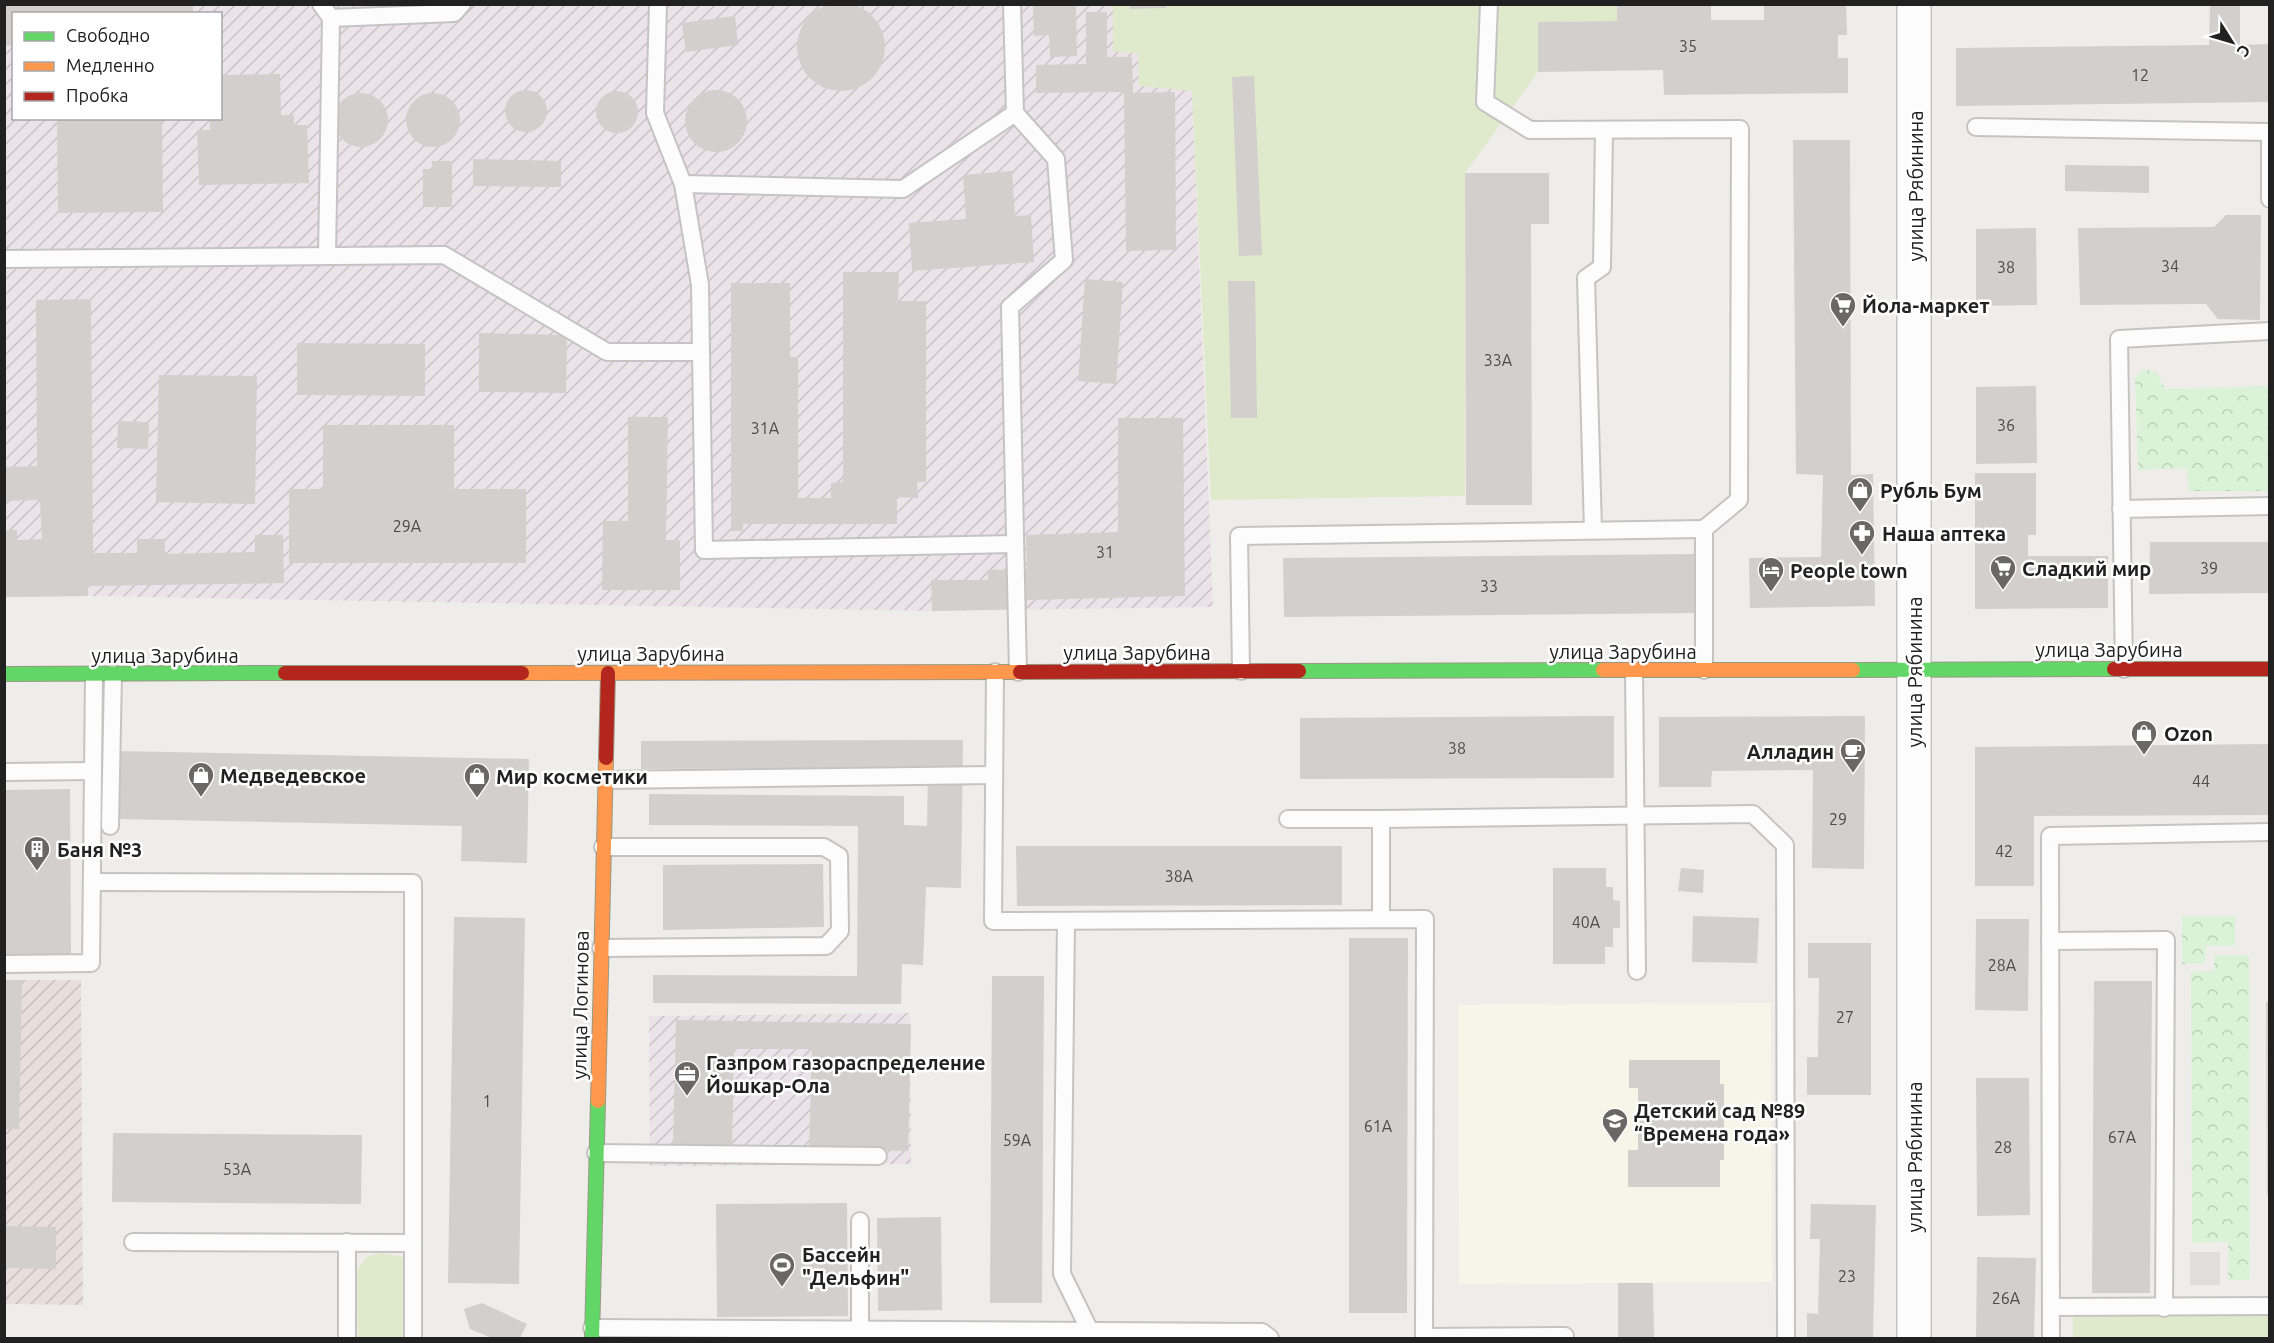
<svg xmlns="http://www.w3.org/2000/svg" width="2274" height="1343" font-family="Ubuntu,sans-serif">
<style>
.industrial{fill:url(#industrial-furrows);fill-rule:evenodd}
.education{fill:#f7f5e7}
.military{fill:url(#military-furrows)}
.grass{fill:#deeacb}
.park{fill:url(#park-crowns)}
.parking{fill:#dfdedd}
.building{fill:#d2cfcd}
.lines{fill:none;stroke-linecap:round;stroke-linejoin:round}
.lane-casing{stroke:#c5c4c2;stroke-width:20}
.street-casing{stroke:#c5c4c2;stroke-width:36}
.fast-casing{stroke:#999883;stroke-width:16}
.slow-casing{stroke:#999883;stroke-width:16}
.jam-casing{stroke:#999883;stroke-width:16}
.lane{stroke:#fdfcfc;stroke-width:16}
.street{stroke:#fdfcfc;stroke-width:33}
.fast{stroke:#63d668;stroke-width:14}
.slow{stroke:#ff974d;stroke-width:14}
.jam{stroke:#b3261e;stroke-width:14}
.labels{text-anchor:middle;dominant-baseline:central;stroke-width:5;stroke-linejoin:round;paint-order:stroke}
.number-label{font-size:16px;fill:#4d4c4c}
.street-label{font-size:20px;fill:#212121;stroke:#fff}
.poi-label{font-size:20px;font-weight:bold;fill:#212121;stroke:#fff;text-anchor:start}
</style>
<defs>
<pattern id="industrial-furrows" width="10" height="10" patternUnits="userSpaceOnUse" patternTransform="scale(1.5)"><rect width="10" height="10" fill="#ece3e9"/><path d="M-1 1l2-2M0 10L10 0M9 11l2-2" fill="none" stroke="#cac2c8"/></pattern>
<pattern id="military-furrows" width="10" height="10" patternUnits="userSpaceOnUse" patternTransform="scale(1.5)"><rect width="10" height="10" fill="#e8dedb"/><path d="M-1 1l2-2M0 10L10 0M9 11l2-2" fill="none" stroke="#c7bebc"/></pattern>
<pattern id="park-crowns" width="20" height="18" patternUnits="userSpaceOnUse" patternTransform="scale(1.5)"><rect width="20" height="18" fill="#dbf2d8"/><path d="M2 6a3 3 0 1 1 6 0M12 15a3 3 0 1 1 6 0" fill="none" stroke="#bccfb9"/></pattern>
</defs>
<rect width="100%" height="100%" fill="#efedea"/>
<g class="industrial">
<path d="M1105,4L1113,8V51L1138,52L1192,91L1213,607L932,611L88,596L5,597L4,5ZM14,14H220V118H14Z"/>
<path d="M910,1013L911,1164L650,1166L649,1016Z"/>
</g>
<path class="education" d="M1771,1003L1772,1282L1459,1284L1458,1005Z"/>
<path class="military" d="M5,980H81L83,1305L5,1304Z"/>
<g class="grass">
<path d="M1105,5H1617V21L1538,22V72L1465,173V496L1211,500L1192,91L1139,86L1138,53L1113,52V8Z"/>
<path d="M382,1253L404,1257V1338H358L356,1272L368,1256Z"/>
<rect x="2073" y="1314" width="196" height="24"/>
</g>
<g class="park">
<path d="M2269,352V491H2189L2186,468L2138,470L2135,378L2144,369L2157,373L2165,389L2269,386Z"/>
<path d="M2182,916H2235V946H2206L2205,963L2182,964Z"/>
<path d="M2214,955H2249L2250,1280H2228V1242L2192,1243L2191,972L2214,971Z"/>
</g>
<rect class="parking" x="2190" y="1252" width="30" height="33"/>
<g class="building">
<circle cx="841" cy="47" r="44"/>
<path d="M5,4H193V14H14V45L5,46Z"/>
<path d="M1130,4H1166V8L1130,9Z"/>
<path d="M1617,4H1711V20H1764V4H1846L1847,35H1838V58H1848V93L1664,95L1663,70L1538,72V22L1617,21Z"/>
<path d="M2210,4H2240V45L2270,44V102L1956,106V48L2209,45Z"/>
<path d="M1076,5L1077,56L1050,57L1049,35L1034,36L1033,6Z"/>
<path d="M1086,12H1107V57H1132L1133,93L1175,92L1176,250L1126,251L1124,92L1036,93V65L1086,64Z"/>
<path d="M735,16L738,45L686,52L682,23Z"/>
<path d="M280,74L281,115H294V125H307L309,183L199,185L197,130H210V118H220L222,75Z"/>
<path d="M1254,76L1262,255L1239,256L1232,77Z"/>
<circle cx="716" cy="121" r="31"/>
<circle cx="526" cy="111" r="21"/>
<circle cx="617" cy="112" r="21"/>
<circle cx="361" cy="120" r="27"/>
<circle cx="433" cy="120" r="27"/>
<path d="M57,118H162L163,212L58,213Z"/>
<path d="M1793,140H1850L1851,475L1873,474L1875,606L1750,608L1749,558L1821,557L1823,475L1796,474Z"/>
<path d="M473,159L561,161V187L473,186Z"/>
<path d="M432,161H452V207H423V169H432Z"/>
<path d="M2065,165L2149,166V193L2065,191Z"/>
<path d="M1012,171L1015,216L1031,215L1034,262L912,271L909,223L966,219L963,175Z"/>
<path d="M1465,173H1549V224H1531L1532,505H1466Z"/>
<path d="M2226,215H2261L2260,320L2218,319L2206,304L2080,305L2078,228L2214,227Z"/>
<path d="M2036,228L2037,305L1976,306V229Z"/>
<path d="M843,272H899L898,301H926V482H917L918,498L897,497V524H743V531H731V283H790V357H798V498H831V483L843,482Z"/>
<path d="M1085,279L1123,282L1116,384L1078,381Z"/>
<path d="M1228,281H1255L1257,418H1231Z"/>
<path d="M91,299L93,553H137V539H165V554L255,552V535H283L284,583L88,586V596L4,597V530H17V540L42,539L40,500L4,501V467L37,466L36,300Z"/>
<path d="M479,333L567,335L566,393L479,392Z"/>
<path d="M297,343L425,344V396L297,395Z"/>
<path d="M159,375L257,376L255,504L156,502Z"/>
<path d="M2036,386L2037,463L1976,464V387Z"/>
<path d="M628,417H668L666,540H680V590H602L603,521H628Z"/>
<path d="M1118,418H1183L1185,596L1027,600V609L932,611L931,580H988V570L1027,569L1026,535L1118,532Z"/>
<path d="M118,421L149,422L148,449L117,448Z"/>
<path d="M323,425H454V489H526V563H289V489H323Z"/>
<path d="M1975,473H2036V535H2028V556H2108V608L1975,609Z"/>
<path d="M2150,542H2270V593L2149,594Z"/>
<path d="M1695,554L1696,613L1284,617L1283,558Z"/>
<path d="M1614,716V778L1300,779V718Z"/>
<path d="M1865,716L1864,869L1812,868L1813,770L1712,771L1711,787H1659V717Z"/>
<path d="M963,740L961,888L926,887L923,965L902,964L901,1004L653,1003V975L857,976L858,826L649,825V794L904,796V825L927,826L928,768L641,769V741Z"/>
<path d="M2270,744V815L2034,816V886H1975V747Z"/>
<path d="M117,751L529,759L527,863L461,861L462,826L116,819Z"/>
<path d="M70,789L71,954L4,955V790Z"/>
<path d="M1016,846H1342V905L1017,906Z"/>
<path d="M823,864L824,927L663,930V865Z"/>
<path d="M1553,868H1606V887H1613V900L1620,901V928H1613V947H1605V964H1553Z"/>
<path d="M1681,868L1704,870L1703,893L1678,891Z"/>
<path d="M1693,916L1759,918L1757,963L1692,962Z"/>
<path d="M454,917L525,918L519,1284L448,1283Z"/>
<path d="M1976,919H2029L2028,1011L1975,1010Z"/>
<path d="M1349,938H1408L1407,1313H1349Z"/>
<path d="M1808,943H1871V1095H1807V1057H1818L1819,978H1808Z"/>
<path d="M992,976H1044L1042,1303H990Z"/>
<path d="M5,980H22L19,1129H5Z"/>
<path d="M2094,981H2152L2150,1293H2092Z"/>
<path d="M2266,1002H2270V1195H2267Z"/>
<path d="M676,1020L911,1024L908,1151L809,1148L812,1049H734L732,1147L673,1146Z"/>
<path d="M1629,1060H1720V1084H1724V1160H1720V1187H1628V1150H1638V1088H1629Z"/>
<path d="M1976,1078H2029L2030,1215L1977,1216Z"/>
<path d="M113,1133L362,1135L361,1204L112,1202Z"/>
<path d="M847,1203L848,1316L717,1317L716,1204Z"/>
<path d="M1811,1204L1876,1205L1873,1338H1807V1313L1818,1314L1820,1239H1810Z"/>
<path d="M941,1217L942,1310L878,1311L877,1218Z"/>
<path d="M4,1226L56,1227V1269L4,1268Z"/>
<path d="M1977,1257L2036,1258L2034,1338H1976Z"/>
<path d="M1618,1283H1653L1654,1338H1618Z"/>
<path d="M482,1303L527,1324L520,1338H492L470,1329L464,1309Z"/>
</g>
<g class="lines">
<g class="lane-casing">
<g id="lane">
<path d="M321,4L331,18L454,13L462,4"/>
<path d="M658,4L655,113L683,184L700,285L704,550L1015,544"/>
<path d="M1012,4L1015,113L1056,159L1064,260L1010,307L1018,672"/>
<path d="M1489,4L1485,102L1530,130L1740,129L1739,500L1704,529V670"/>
<path d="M1976,127L2268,132"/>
<path d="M2270,132V199"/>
<path d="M683,184L903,189L1015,113"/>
<path d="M327,256L331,18"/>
<path d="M4,259L444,255L607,352H701"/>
<path d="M2121,509L2270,506"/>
<path d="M1593,530L1586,278L1602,267L1604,130"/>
<path d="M2124,669L2119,339L2270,331"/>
<path d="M1634,670L1637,971"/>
<path d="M1241,671L1239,536L1704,529"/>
<path d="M995,672L993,921L1425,919L1424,1338"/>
<path d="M4,772L93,771"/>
<path d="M605,780L994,775"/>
<path d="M1288,819H1381"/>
<path d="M110,826L113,674"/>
<path d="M92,882L413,883V1338"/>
<path d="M1381,919V819L1753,814L1785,845L1786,1338"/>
<path d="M1066,921L1062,1274L1090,1331V1338"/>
<path d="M2050,941L2166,940L2164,1308"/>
<path d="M601,948L826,946L840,931L839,856L824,847H603"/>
<path d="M4,964L91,963L94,674"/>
<path d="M596,1153L878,1156"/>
<path d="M860,1221V1330"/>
<path d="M133,1242L413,1243"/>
<path d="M2051,1307L2270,1306"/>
<path d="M592,1328L1262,1332L1270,1338"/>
<path d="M1425,1337L1565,1336"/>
<path d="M347,1338V1242"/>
<path d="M2051,1338L2050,836L2270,832"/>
</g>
</g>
<g class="street-casing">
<path id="street" d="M1914,1338V4"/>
</g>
<g class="fast-casing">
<g id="fast">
<path d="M1853,670L2114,669"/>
<path d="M1299,671L1603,670"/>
<path d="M4,674L285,673"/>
<path d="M592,1338L598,1101"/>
</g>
</g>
<g class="slow-casing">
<g id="slow">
<path d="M1603,670H1853"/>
<path d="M522,673L1020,672"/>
<path d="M598,1101L606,758"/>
</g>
</g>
<g class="jam-casing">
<g id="jam">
<path d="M2114,669H2270"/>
<path d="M1020,672L1299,671"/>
<path d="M285,673H522"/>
<path d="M606,758L608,673"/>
</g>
</g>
<use href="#lane" class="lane"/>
<use href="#street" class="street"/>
<use href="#fast" class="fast"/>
<use href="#slow" class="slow"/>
<use href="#jam" class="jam"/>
</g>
<defs>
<g id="supermarket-pin" transform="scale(1.35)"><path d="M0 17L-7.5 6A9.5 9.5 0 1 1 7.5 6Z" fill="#696867" stroke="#fff"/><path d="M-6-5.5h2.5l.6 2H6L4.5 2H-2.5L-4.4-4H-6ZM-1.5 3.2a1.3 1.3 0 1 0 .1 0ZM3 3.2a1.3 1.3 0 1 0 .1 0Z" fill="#fff"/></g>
<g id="shop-pin" transform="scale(1.35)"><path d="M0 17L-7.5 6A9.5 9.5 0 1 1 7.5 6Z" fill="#696867" stroke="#fff"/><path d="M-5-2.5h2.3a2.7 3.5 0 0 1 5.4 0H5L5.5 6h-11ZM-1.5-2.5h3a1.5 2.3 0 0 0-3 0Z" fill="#fff"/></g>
<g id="pharmacy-pin" transform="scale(1.35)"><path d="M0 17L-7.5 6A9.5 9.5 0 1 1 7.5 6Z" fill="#696867" stroke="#fff"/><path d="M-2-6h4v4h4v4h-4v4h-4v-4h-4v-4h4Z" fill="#fff"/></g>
<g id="hotel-pin" transform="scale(1.35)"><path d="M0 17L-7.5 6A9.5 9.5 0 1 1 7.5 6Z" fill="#696867" stroke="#fff"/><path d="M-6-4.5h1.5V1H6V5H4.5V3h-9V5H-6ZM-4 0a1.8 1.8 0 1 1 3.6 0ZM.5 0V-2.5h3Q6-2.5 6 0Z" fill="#fff"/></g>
<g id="cafe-pin" transform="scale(1.35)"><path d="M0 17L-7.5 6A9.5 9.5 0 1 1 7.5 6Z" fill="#696867" stroke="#fff"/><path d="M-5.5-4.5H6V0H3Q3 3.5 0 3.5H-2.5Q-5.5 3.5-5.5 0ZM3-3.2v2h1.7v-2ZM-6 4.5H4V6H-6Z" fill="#fff"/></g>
<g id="building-pin" transform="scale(1.35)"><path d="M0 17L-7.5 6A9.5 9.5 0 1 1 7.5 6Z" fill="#696867" stroke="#fff"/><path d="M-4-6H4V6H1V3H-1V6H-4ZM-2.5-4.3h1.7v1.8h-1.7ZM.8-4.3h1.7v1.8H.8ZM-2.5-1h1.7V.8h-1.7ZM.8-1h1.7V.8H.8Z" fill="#fff"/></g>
<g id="office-pin" transform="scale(1.35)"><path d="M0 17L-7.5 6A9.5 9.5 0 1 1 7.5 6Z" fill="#696867" stroke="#fff"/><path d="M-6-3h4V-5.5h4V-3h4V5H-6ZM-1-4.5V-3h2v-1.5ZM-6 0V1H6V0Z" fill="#fff"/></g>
<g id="school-pin" transform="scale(1.35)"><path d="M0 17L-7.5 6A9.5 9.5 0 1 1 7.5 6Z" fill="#696867" stroke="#fff"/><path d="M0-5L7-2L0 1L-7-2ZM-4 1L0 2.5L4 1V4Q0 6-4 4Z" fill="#fff"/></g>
<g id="stadium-pin" transform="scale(1.35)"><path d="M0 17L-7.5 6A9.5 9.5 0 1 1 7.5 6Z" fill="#696867" stroke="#fff"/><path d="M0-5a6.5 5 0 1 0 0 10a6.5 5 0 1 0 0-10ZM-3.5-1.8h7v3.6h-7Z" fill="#fff"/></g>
</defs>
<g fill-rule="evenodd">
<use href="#supermarket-pin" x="1843" y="305"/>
<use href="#shop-pin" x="1860" y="490"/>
<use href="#pharmacy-pin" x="1862" y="533"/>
<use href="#supermarket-pin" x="2003" y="568"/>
<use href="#hotel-pin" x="1771" y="570"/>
<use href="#shop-pin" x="2144" y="733"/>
<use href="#cafe-pin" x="1853" y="751"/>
<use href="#shop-pin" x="201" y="775"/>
<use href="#shop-pin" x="477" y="776"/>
<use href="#building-pin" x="37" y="849"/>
<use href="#office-pin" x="687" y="1074"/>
<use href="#school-pin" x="1615" y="1121"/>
<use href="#stadium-pin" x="782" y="1265"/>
</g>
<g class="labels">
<g class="number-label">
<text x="1688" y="46">35</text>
<text x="2140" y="75">12</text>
<text x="2170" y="266">34</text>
<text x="2006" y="267">38</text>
<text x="1498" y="360">33А</text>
<text x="2006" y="425">36</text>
<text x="765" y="428">31А</text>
<text x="407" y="526">29А</text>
<text x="1105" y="552">31</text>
<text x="2209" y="568">39</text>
<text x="1489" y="586">33</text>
<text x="1457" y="748">38</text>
<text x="2201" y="781">44</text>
<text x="1838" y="819">29</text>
<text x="2004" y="851">42</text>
<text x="1179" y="876">38А</text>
<text x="1586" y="922">40А</text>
<text x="2002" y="965">28А</text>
<text x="1845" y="1017">27</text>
<text x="487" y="1101">1</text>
<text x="1378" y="1126">61А</text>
<text x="2122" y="1137">67А</text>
<text x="1017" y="1140">59А</text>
<text x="2003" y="1147">28</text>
<text x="237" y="1169">53А</text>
<text x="1847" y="1276">23</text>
<text x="2006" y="1298">26А</text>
</g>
<g class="street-label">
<text transform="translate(1915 186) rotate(-90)">улица Рябинина</text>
<text x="2109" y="649">улица Зарубина</text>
<text x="1623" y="651">улица Зарубина</text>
<text x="1137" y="652">улица Зарубина</text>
<text x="651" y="653">улица Зарубина</text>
<text x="165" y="655">улица Зарубина</text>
<text transform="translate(1914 672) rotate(-90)">улица Рябинина</text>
<text transform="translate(580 1005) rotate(-89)">улица Логинова</text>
<text transform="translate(1914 1157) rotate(-90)">улица Рябинина</text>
</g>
<g class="poi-label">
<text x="1862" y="305">Йола-маркет</text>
<text x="1880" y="490">Рубль Бум</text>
<text x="1882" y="533">Наша аптека</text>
<text x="2022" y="568">Сладкий мир</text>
<text x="1790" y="570">People town</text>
<text x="2164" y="733">Ozon</text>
<text x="1834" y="751" text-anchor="end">Алладин</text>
<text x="220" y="775">Медведевское</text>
<text x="496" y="776">Мир косметики</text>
<text x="57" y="849">Баня №3</text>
<text x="706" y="1062">Газпром газораспределение<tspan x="706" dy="23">Йошкар-Ола</tspan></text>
<text x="1634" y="1110">Детский сад №89<tspan x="1634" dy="23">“Времена года»</tspan></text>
<text x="802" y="1254">Бассейн<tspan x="802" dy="23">"Дельфин"</tspan></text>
</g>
</g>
<rect width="2274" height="1343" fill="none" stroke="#212121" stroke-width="12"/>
<rect x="12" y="12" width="210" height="108" fill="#ffffff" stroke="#a6a6a6" stroke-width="1.5"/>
<rect x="24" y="32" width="30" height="9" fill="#63d668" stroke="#a6a6a6" stroke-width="1.5"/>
<text x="66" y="42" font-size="18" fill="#212121">Свободно</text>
<rect x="24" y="62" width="30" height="9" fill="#ff974d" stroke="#a6a6a6" stroke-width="1.5"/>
<text x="66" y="72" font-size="18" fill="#212121">Медленно</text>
<rect x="24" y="92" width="30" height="9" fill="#b3261e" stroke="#a6a6a6" stroke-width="1.5"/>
<text x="66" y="102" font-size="18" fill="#212121">Пробка</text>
<g transform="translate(2232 42) rotate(127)" stroke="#ffffff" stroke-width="4.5" paint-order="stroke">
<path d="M0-4.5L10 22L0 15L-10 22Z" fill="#212121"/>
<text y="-9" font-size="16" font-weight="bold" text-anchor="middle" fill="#212121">С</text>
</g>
</svg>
